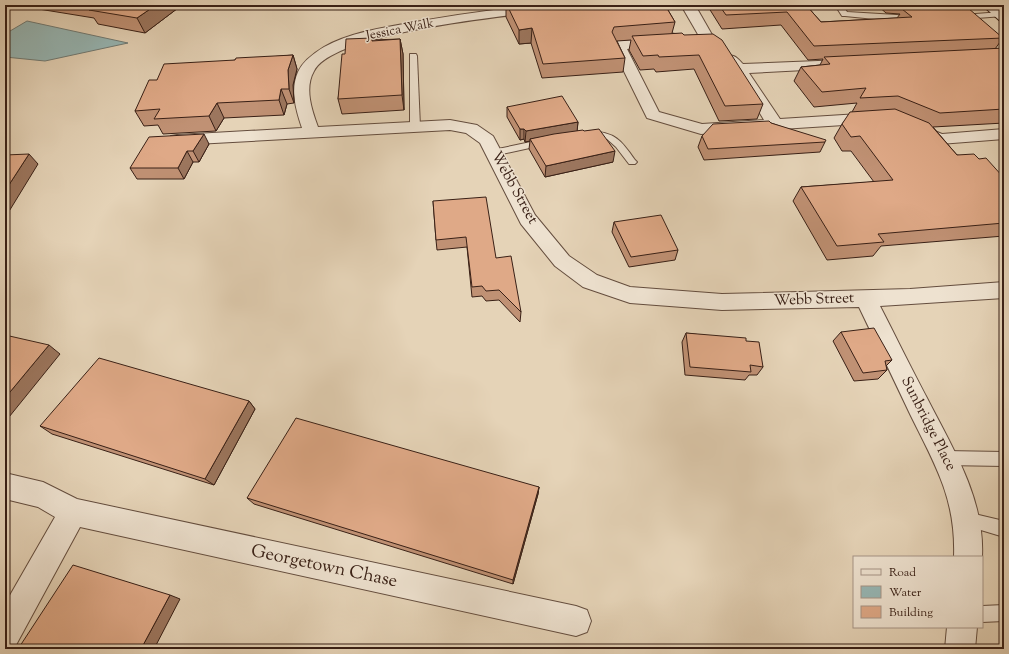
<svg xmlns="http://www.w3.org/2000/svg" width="1009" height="654" font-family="'Sorts Mill Goudy',serif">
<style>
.water{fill:#97b7b5;stroke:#717b75}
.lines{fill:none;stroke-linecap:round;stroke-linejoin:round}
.lane-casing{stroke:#644d3e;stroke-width:2}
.street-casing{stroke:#644d3e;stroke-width:2}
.secondary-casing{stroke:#392016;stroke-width:2}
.lane{fill:#eee2d0;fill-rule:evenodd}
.street{fill:#eee2d0;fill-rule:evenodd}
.secondary{fill:#eee2d0;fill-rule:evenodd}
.wall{fill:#c09174;stroke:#392016}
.shaded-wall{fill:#9c765e;stroke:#392016}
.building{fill:#dfa987;stroke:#392016}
.labels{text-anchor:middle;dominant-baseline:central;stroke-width:3;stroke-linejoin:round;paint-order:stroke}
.far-street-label{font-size:13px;fill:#392016;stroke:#eee2d0}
.street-label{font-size:15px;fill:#392016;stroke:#eee2d0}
.near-street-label{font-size:18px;fill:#392016;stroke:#eee2d0}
</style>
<rect width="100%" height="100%" fill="#e5d3b7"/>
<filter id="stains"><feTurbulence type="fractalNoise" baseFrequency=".005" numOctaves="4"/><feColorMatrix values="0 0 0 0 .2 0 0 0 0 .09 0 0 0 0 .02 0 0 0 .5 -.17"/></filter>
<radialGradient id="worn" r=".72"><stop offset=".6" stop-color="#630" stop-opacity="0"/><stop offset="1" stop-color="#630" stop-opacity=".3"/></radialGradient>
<path class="water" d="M27,21L128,43L45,61L5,57V34Z"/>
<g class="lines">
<g class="lane-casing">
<g id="lane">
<path d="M835,5H843L847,12L913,16L917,18L913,20L875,19L845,16H842Z"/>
<path d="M1001,12H1004V16L963,19L959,17L963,15Z"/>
<path d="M410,54H416L417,56L420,127L415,130L410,127Z"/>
<path d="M589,131C615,132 621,140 635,160L637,162L635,164H629L616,147L607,139L586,136L584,134L586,132Z"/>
<path d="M545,139L550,142L548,144L493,156L488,153L493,150Z"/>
<path d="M945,451L1004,452V466L945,465L940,463L938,458L940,453Z"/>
<path d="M966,512L1004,521V537L961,524L959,519L961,514Z"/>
<path d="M1004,605V621L982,622V606Z"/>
</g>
</g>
<g class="street-casing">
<g id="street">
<path d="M533,5H575L573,8L568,9C521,14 335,31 314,71C304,88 312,111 318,127L450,120L477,125L493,136L535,215L569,256L597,275L630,287L722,294L910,289L1004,282V298L880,306C896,337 911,368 927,398C953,449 985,499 982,557H954C956,498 935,465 910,414C893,378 876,342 859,307L722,310L630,303L583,287L555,266L521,224L480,143L466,133L450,130L177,145L171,144L169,140L171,136L177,135L302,128C296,110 290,90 298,72C303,61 314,53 324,47C349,33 381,28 409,23C450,16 491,10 533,5Z"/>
<path d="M681,5H695L715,40L713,43L708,44L703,43Z"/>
<path d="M660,38L665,39L667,42L665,45L627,49L659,112L702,124L764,120L743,85L724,59L726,56C735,54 737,58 743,64L843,60L848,61L850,64L848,67L843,68L749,73L780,119L875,113L881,115L883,118L881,121L875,123L701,134L647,118L611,45L613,42L618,41Z"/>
<path d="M915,123L942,134L1004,129V139L940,144L909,132L907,128L909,124Z"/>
<path d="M5,473L43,482L77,499L576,606L587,610L591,621L587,632L576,636L80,527L16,645L5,649V604L55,517L38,507L5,499Z"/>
<path d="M947,627H977L975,649H945Z"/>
</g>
</g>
<g class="secondary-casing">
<path id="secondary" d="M982,5H997L1004,10V21L999,20Z"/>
</g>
<use href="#lane" class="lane"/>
<use href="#street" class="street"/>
<use href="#secondary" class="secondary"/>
</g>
<g class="wall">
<path d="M14,5H182L145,33L98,24L94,18Z"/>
<path d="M500,5H665L675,22L672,33L684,35L763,104L757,119L719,121L694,69L656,72L654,69L640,70L629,50L631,40L617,41L625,58L623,72L542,78L531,43L519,44L506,17V7H501Z"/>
<path d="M707,5H806L821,22L897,18L900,14L886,13L877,5H962L960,8L1003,38L995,49L1004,48V123L933,127L957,155L979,159L1004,178V236L881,246L873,256L827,260L793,201L801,187L874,182L851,151H842L834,138L842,124L852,112L857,103L814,107L794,81L801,67L820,65L823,59L808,60L781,25L722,29Z"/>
<path d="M372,38V40L400,39L403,54L404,110L342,114L338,99L345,54Z"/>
<path d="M293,55L297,69L293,85L294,103L287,104L284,115L224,118L216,131L163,134L158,125L144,126L135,111L157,80L235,60Z"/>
<path d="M507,107L578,122L577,130L613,162L545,177L529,149L530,141L525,142L524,139L520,140L507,117Z"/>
<path d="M771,123L825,142L820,152L704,160L698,147L702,136Z"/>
<path d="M209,144L199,162H193L184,179H137L130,168Z"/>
<path d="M433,201L496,258L521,312L520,322L499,300L486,301L482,296L472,297L467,247L437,250L436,240Z"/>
<path d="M614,222L678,250L675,260L629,267L612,232Z"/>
<path d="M841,332L892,360L886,366L887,370L878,379L854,381L833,341Z"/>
<path d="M686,333L746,341L763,367L757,375H749L745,380L685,375L682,342Z"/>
<path d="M249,401L255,409L214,485L52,434L40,426Z"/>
<path d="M539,487L538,494L513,584L254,504L247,498Z"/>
</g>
<g class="shaded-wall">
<path d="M156,5H182L145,33L137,18Z"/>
<rect x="501" y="5" width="5" height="2"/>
<path d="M532,28L531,43L519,44V30Z"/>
<path d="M400,39L403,54L404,110L402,95Z"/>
<path d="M293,55L297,69L293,85L294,103L289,89L288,70Z"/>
<path d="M281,89L287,104L284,115L279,100Z"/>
<path d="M217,103L224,118L216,131L209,116Z"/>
<path d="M578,122L577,132L530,139V141L525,142L526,131Z"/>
<path d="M520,129H524V139L520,140Z"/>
<path d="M204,134L209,144L199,162L193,151Z"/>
<path d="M187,151L193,162L184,179L178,168Z"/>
<path d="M615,151L613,162L545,177L546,166Z"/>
<path d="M29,154L38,164L8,213L5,210V191Z"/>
<path d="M49,345L60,354L5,422V398Z"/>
<path d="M249,401L255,409L214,485L205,479Z"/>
<path d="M539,487L538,494L513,584V580Z"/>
<path d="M170,595L180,599L154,649H141Z"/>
</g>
<g class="building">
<path d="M92,5H156L137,18L89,10L96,6Z"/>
<path d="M507,5H665L675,22L614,27L612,32L625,58L543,64L532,28L519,30Z"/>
<path d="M719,5H806L821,22L912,17L902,9L968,8L1003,38L814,46L787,12L726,15Z"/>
<path d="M682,33L684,35L713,34L722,40L763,104L725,106L699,55L659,57L658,55L643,56L632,36Z"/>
<path d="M372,38V41L400,39L402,95L338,99L342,54H345L346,39Z"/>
<path d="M1004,48V109L940,113L898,96L860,98L866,88L822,92L801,67L830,64L824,57Z"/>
<path d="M293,55L288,70L289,89H281L279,100L217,103L209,116L154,119L160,109L135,111L149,80H157L164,64L235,60L236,58Z"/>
<path d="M562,96L578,122L526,131L524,129H520L507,107Z"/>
<path d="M895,109L929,123L957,155L974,154L979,159L986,158L1004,178V223L878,234L884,242L837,246L801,187L893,180L860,136L851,137L842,124L850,112Z"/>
<path d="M769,121L771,123L826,140L825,142L708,149L702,136L713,124Z"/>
<path d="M599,129L615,151L546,166L530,139L554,134L583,130L584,131Z"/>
<path d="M204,134L193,151H187L178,168H130L149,137Z"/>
<path d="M29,154L5,191V155Z"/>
<path d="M486,197L496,258L511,256L521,312L499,290L486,291L482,286L472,287L466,237L436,240L433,201Z"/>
<path d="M661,215L678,250L631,257L614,222Z"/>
<path d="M874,328L892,360L885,361L887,370L863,373L841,332Z"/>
<path d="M686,333L746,338V341L759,342L763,367L750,365L751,372L690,367Z"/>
<path d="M5,335L49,345L5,398Z"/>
<path d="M99,358L249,401L205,479L40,426Z"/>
<path d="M296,418L539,487L513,580L247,498Z"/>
<path d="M73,565L170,595L141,649H18Z"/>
</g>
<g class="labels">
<g class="far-street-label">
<text transform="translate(400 30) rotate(-11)">Jessica Walk</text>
</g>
<g class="street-label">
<text transform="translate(514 188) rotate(61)">Webb Street</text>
<text transform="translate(814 300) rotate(-2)">Webb Street</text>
<text transform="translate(928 424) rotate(63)">Sunbridge Place</text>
</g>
<g class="near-street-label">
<text transform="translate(324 567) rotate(12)">Georgetown Chase</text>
</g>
</g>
<rect width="1009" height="654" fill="none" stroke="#e5d3b7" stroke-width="20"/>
<rect x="6" y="6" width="997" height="642" fill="none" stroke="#392016" stroke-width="2"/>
<rect x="10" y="10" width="989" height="634" fill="none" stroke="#392016"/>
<rect x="853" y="556" width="130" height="72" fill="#eee2d0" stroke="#a69486"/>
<rect x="861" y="569" width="20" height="6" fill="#eee2d0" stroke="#a69486"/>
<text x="889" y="576" font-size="12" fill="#392016">Road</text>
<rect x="861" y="586" width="20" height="12" fill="#97b7b5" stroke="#a69486"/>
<text x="889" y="596" font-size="12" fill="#392016">Water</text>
<rect x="861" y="606" width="20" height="12" fill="#dfa987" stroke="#a69486"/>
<text x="889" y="616" font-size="12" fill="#392016">Building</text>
<rect width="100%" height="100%" filter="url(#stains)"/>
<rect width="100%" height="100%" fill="url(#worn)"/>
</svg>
